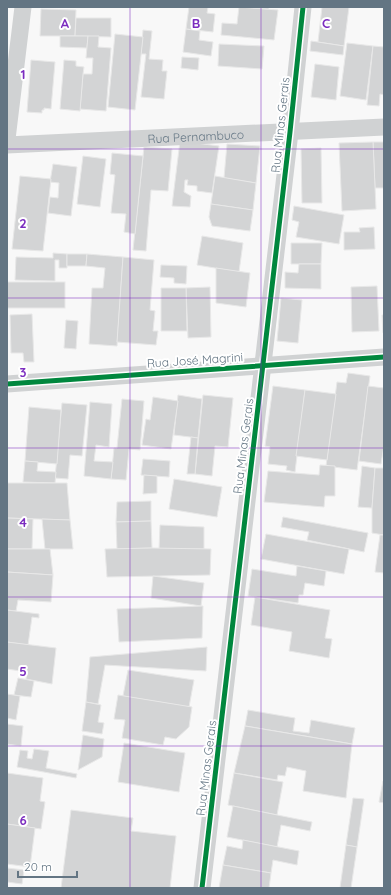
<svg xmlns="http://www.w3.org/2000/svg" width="391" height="895" font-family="Quicksand,sans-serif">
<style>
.building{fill:#d3d4d5;stroke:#e8e8e8}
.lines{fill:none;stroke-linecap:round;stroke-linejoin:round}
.minor{stroke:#d0d2d3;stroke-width:17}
.cycleway-casing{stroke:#fff;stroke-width:8}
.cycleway{stroke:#00873e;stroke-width:5}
.grid{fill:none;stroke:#7b2cbf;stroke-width:1;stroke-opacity:0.55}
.labels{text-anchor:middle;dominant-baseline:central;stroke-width:4;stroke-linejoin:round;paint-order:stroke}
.street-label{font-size:12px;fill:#637583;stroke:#fff}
.grid-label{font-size:13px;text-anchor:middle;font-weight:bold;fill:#7b2cbf;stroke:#fff;stroke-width:4;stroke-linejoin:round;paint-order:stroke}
</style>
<rect width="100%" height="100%" fill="#f8f8f8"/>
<g class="building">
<path d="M189,7H208L207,13L215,14L213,32L186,29Z"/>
<path d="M239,7L278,10L274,40L221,35L222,23L237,24Z"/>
<path d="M243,7H269L268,9Z"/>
<path d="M322,7H349L344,46L318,42Z"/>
<path d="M41,9L76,10L75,36H40Z"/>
<path d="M76,18H111V37L75,36Z"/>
<path d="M186,29L200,31L199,40L213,42L211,56L183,52Z"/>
<path d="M143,30L152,31L149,59L163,60L162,71H167L164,99L141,97L146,54H141Z"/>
<path d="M115,34L143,37L135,110L108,107Z"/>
<path d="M60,36H88L87,48L60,47Z"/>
<path d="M88,36H99L98,47L111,48L106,111L80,109L83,74H92L93,58H86Z"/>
<path d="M311,41L344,46L343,55L310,51Z"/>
<path d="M347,43L373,46L366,100L340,96Z"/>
<path d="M219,44L264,46L262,69L218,66Z"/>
<path d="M373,46L384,47V95L380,94L379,106L367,105Z"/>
<path d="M182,57L199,58L198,70L181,68Z"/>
<path d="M31,60L55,62L51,109L44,108V110H42V113L27,112Z"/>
<path d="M64,60L76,61V66L84,67L83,74L80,111L60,109Z"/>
<path d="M315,64L339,67L336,100L311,97Z"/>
<path d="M180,141L219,146L212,193L197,191V186L187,185L188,180H185L184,192L191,196L190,207L172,206Z"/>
<path d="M373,142H384V188H375Z"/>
<path d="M373,142L376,209L342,211L339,143Z"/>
<path d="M227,144L260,146L256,183L224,178Z"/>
<path d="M144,147L172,149L168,191L151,190L146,251L133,250Z"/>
<path d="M321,148L322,203H302L301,149Z"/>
<path d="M112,153L143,156L135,234L124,232L126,214L111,213L115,175L110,174Z"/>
<path d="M83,156L106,159L100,207L77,204Z"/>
<path d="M53,164L77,167L71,216L48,213L50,197L58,198L59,183L50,182Z"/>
<path d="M20,176L51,179L43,251L12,249Z"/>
<path d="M215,176L256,183L253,210L211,204Z"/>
<path d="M211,204L253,210L250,231L212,226L209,217Z"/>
<path d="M294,206L344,215L339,244L296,237L299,222L292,220Z"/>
<path d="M374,227L375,249L344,250V232H360L359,228Z"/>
<path d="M202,236L243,243L239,272L197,265Z"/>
<path d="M291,243H322L321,264H291Z"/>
<path d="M53,253L67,254V268H59V260H55V281L15,280L16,257L53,258Z"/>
<path d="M67,254H87L86,266H67Z"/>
<path d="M87,254L123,257L117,346L89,344L92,288H103L105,268L86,266Z"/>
<path d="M123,257L154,260L150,310L155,311L153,331H158L156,345L117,342Z"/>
<path d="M299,264H321V289L285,288V272L298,273Z"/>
<path d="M161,265L187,266L186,284L174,283V278L160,277Z"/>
<path d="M216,268L250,273L246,307L216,303Z"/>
<rect x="7" y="282" width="58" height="26"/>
<path d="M377,286L379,331L352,332L351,287Z"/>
<path d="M210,287L211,337L188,338L186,288Z"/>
<path d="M161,288H186L187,331H161Z"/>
<path d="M281,298L302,300L298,343L277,341Z"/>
<path d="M32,314L34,362H24L23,353H11L10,315Z"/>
<path d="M382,315H384V333H383Z"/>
<path d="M66,320L78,321L76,349L64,348Z"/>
<path d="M348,373L370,376L357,470L326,466L337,382L346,383Z"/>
<path d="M273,386L305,390L295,472L286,470L287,466L268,464L270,447L265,446Z"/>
<path d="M368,386L384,388V445L381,464L359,461Z"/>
<path d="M305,390L336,394L327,460L296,456Z"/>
<path d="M178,395L202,399L198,438L174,435Z"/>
<path d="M203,395L233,398L228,447L215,446L212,476L195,474Z"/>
<path d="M153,397L178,401L171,449L142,445L146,419L150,420Z"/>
<path d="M122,399L144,401L140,450L129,449L126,480L111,479L114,448H117Z"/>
<path d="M90,402L112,404L109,447L96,445L94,461L113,462L111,479L84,476Z"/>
<path d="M62,403L87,405L82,456L70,455L68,479L55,478Z"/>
<path d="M29,407L61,410L57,464L25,461Z"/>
<path d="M191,437L198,438L195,474H187Z"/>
<path d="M143,459L170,461L169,477L141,475Z"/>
<path d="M25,461L38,462L37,471L56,472L55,483L23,482Z"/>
<path d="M320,465L335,466V496H325L324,507L264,502L268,471L319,475Z"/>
<path d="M362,466L375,468L372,508L358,507Z"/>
<path d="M375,468H384V535L372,533V508Z"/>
<path d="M144,475L157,476V493L143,494Z"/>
<path d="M174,479L222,487L217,517L169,509Z"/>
<path d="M7,483H67L70,520L7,518Z"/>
<path d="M151,501V521L116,522L117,502Z"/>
<path d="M283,517L368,533L364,552L307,540L309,532L281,527Z"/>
<path d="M7,518L33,519L32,549H7Z"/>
<path d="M42,519L70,520L73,549H45Z"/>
<path d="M151,521L152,548L117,549L116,522Z"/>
<path d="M160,525L204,527V549H159Z"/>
<path d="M266,534L349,549L344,574L261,559Z"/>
<path d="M380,535H384V573L375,572Z"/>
<path d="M152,548L211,549L210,575L107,577L105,549Z"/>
<path d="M7,549H50L53,575L7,572Z"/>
<path d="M297,566L326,571L324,586L305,583L303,595H299L298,603L248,596L252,569L296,576Z"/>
<path d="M7,572L53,575L51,602L18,600L16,611L7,610Z"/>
<path d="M153,576L204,583L201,606L151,598Z"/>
<path d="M255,597L330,610L325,638L332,639L329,658L289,651L292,632L251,625Z"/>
<path d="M203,606L202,638L119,642L117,609Z"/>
<path d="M7,610L39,614V618L32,617L28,645L7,642Z"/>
<path d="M7,642L56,648L52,684L26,679L27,672L7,669Z"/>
<path d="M207,647L206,671L105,665L98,704L86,702L90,657Z"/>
<path d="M128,670L194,680L189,707L123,696Z"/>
<path d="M18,678L34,681L31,697L14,695Z"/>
<path d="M7,694L20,696L16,720L7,718Z"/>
<path d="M118,695L192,707L189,727L176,739L165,737L163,745L122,738L125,720L114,719Z"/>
<path d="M86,702L101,705L98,722L104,723L102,734L82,731Z"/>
<path d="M248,710L295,718L293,731L309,733L311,720L355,728L352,744L245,726Z"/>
<path d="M7,724L23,726L21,746L7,744Z"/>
<path d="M245,726L352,744L346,798L303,791L306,771L287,767L285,776L278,775L277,780L234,773Z"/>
<path d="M83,735L104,739L102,757L78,770Z"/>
<path d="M124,743L185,753L179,792L118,782Z"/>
<path d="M34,749L49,751L46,768L77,774L76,778L17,767L20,750L28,751L27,758L32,759Z"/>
<path d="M7,773L43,778L40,801L45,802L41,829L7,824Z"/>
<path d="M234,773L283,782L277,815L228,805Z"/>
<path d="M383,781L384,782V803L379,802Z"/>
<path d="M353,798L364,799L357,847L346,845Z"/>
<path d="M233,806L312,822L310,831L281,825L277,847L227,837Z"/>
<path d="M71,810L133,818L131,831L176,836L170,888H61Z"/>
<path d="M7,824L35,828L30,867L7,864Z"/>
<path d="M243,840L299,851L297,865L273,860L271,873L223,865L227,846L242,849Z"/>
<path d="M346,845L357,847L351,888H340Z"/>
<path d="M223,865L271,873L269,888H219Z"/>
<path d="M7,868L24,870L22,884L7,882Z"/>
</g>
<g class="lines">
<g class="minor">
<path d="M7,139L23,7"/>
<path id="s1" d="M7,145L384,127"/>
<path d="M7,384L384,357"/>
<path d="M202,888L290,132L303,7"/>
</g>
<g class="cycleway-casing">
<g id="cycleway">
<path d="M7,384L384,357"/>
<path d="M202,888L290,132L303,7"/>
</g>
</g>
<use href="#cycleway" class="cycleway"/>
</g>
<path class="grid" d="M130,7V888M261,7V888M7,149H384M7,298H384M7,448H384M7,597H384M7,746H384"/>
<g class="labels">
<g class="street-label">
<text transform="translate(280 125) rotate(-84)">Rua Minas Gerais</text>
<text stroke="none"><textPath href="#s1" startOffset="189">Rua Pernambuco</textPath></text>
<text transform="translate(195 360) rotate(-4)">Rua José Magrini</text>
<text transform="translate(243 446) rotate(-83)">Rua Minas Gerais</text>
<text transform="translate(206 768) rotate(-83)">Rua Minas Gerais</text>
</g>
</g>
<g class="grid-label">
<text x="65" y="28">A</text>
<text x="196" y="28">B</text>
<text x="326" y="28">C</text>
<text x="23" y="79">1</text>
<text x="23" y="228">2</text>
<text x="23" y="377">3</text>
<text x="23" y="527">4</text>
<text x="23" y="676">5</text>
<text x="23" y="825">6</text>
</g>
<rect width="391" height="895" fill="none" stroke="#637583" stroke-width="16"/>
<path d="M18 871v6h59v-6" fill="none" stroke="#637583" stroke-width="2"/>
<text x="24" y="871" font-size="12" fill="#637583" stroke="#ffffff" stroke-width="3" paint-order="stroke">20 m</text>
</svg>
